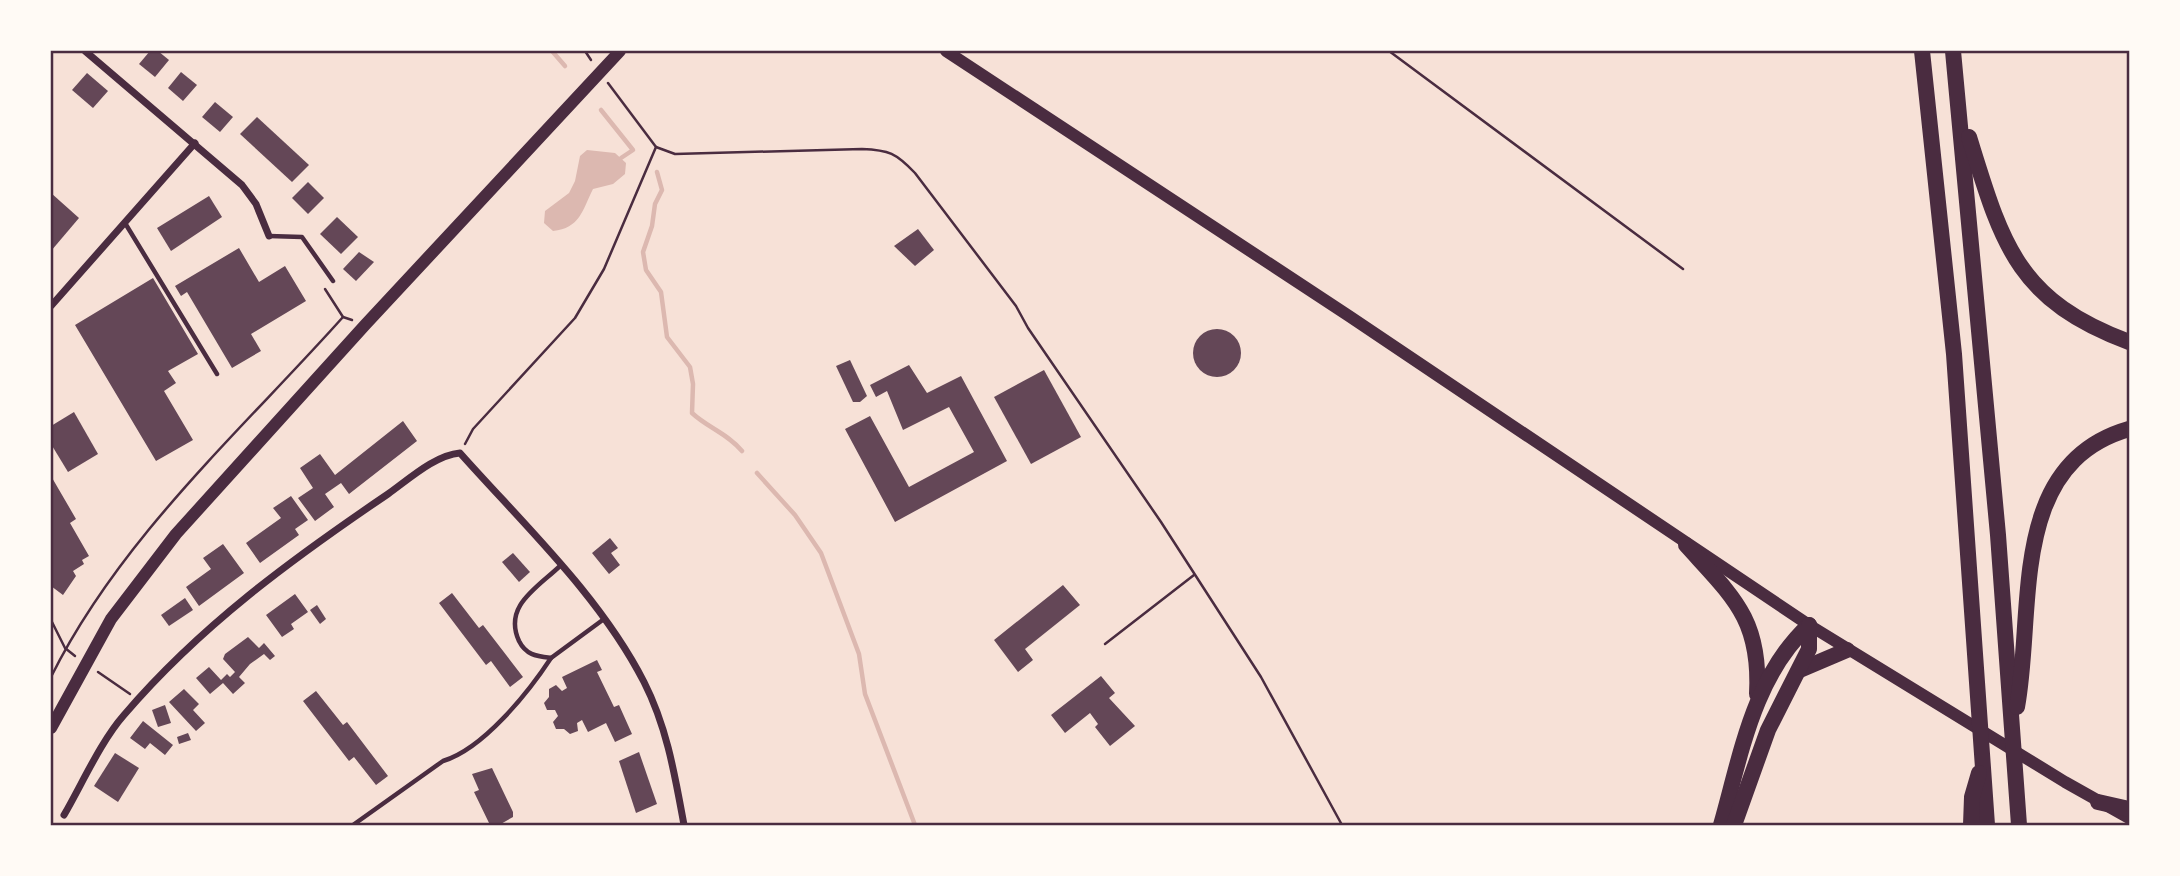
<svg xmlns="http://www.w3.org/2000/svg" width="2180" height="876" font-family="Montserrat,sans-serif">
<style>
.water{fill:#dcb8b0}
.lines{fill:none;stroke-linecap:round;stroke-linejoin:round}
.stream{stroke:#dcb8b0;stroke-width:4.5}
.building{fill:#644757}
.path{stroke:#4a2c40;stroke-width:2.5}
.service{stroke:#4a2c40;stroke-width:4.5}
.minor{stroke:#4a2c40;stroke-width:7}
.secondary{stroke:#4a2c40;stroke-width:12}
.motorway{stroke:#4a2c40;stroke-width:16}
.neatline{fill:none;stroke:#4a2c40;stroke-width:2.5}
</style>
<rect width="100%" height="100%" fill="#f7e1d7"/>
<path class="water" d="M587,150L615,153L626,163L625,174L613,184L593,189C582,211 580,228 553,231L544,223L545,211L569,193L575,181L580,156Z"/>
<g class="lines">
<g class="stream">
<path d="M552,51L565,66"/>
<path d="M601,110L633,150L621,158"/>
<path d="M657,172L662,190L655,204L652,226L643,252L646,270L661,292L667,337L690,367L693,384L692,413C708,428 727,433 742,451"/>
<path d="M757,473L795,515L821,553L859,654L865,694L915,825"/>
</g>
</g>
<g class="building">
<path d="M150,51H158L169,60L155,77L139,64Z"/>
<path d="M181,72L197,85L183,101L168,88Z"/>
<path d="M87,73L108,91L93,108L72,90Z"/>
<path d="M215,102L233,117L220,132L202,117Z"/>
<path d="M257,117L309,165L292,182L240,134Z"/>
<path d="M308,182L324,198L308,214L292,198Z"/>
<path d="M51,193L79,218L51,251Z"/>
<path d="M209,196L222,217L171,251L157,228Z"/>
<path d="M337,217L358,237L341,254L320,234Z"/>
<path d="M918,229L934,250L915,266L894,246Z"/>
<path d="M239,248L259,282L285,266L306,301L251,334L261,351L232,368L187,292L181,296L175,286Z"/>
<path d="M359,252L374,262L356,281L343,269Z"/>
<path d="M153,278L198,354L168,371L176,383L164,391L193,440L156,461L75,325Z"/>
<circle cx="1217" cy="353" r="24"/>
<path d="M850,360L867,396L860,402H853L836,366Z"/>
<path d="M909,365L927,393L961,376L1007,461L895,522L845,429L870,416L909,487L974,452L949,407L903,430L887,391L876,397L870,385Z"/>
<path d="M1044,370L1081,437L1031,464L994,397Z"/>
<path d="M74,412L98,454L68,472L51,444V426Z"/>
<path d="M403,421L417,441L349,494L341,483L325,494L334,507L315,521L298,498L313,488L300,468L320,454L335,475Z"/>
<path d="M51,476L76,519L70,523L89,556L82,560L84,564L73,571L76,576L63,595L51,586Z"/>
<path d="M291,496L308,520L295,529L299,535L260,563L246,543L281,518L273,508Z"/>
<path d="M610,538L618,548L611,553L620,565L609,574L592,553Z"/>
<path d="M223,544L244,573L199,606L186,587L211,569L203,558Z"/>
<path d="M513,553L530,572L519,582L502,562Z"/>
<path d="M1063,585L1080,605L1025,649L1033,660L1018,672L994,640Z"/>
<path d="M452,593L479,628L483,625L523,677L510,687L491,661L486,665L439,603Z"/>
<path d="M295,594L308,612L291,624L294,629L282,637L266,615Z"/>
<path d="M185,598L193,610L169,626L161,615Z"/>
<path d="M317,605L326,619L320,624L310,610Z"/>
<path d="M248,637L259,648L264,643L275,656L270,660L264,654L250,664L239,677L245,683L233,694L223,683L210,694L196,678L209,667L221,680L227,674L230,677L235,672L223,659L225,654Z"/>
<path d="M597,660L602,670L597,672L614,707L619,705L632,734L615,742L606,723L588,732L582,720L577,723L578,731L570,734L564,729H556L553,722L558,716L555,710H547L544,703L549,697V689L556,685L562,691L567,688L562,677Z"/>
<path d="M1101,676L1115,693L1109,698L1135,726L1110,746L1095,727L1098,724L1090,713L1065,733L1051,715Z"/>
<path d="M184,689L199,704L193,710L205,723L196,731L169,702Z"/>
<path d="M316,691L343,725L347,722L388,776L376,785L354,757L349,761L303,701Z"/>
<path d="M165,705L171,723L158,727L152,710Z"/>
<path d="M143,721L173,745L165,755L150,743L145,749L130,738Z"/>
<path d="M188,733L191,740L179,744L177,737Z"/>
<path d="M639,752L657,804L636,813L619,761Z"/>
<path d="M115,753L139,768L118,802L94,786Z"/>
<path d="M492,768L513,812V817L499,825H490L474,792L479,790L472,774Z"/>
</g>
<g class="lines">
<g class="path">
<path d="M585,51L591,60"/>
<path d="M1389,51L1683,269"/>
<path d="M656,147L675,154L862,149C889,150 896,153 915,173L1016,306L1028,328L1161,522L1261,677L1342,825"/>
<path d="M325,289L343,317L352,320"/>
<path d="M465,444L473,429L575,318L604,269L656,147L608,83"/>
<path d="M51,620L65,648L75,656"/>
<path d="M1105,644L1194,575"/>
<path d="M98,672L130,694"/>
<path d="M51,677C120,538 241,431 343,317"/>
</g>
<g class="service">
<path d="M125,223L217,374"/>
<path d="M269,236L302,237L333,281"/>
<path d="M560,566C537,588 503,606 519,641C526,655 536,656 551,658L604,619"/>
<path d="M353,825L443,761C483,749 528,693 551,658"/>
</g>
<g class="minor">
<path d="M85,51L242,185L256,204L269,236"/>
<path d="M51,306L195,143"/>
<path d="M64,815C82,784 101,741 124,715C200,626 292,559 388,494C408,480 435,455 460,453C524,525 600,596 644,682C667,727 675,776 684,825"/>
</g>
<g class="secondary">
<path d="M946,51L1349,316L1809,625L2065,782L2129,818"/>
<path d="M51,728L111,619L176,534L365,325L620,51"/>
</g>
<g class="motorway">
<path d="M1922,51L1954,354L1987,825"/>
<path d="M1953,51L1998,535L2019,825"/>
<path d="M1969,137C2002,243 2016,300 2129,342"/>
<path d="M1686,545C1733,597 1761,619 1757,694"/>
<path d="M1800,670L1847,650"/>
<path d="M2017,707C2035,610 2007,464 2129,429"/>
<path d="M2098,802L2129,809"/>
<path d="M1721,825C1741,755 1753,677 1809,625"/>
<path d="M1734,825L1768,730L1809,649V625"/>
<path d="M1971,825L1972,797L1979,773"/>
</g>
</g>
<rect width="2180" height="876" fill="none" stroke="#fffaf5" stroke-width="105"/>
<rect x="52" y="52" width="2076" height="772" class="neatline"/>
</svg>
